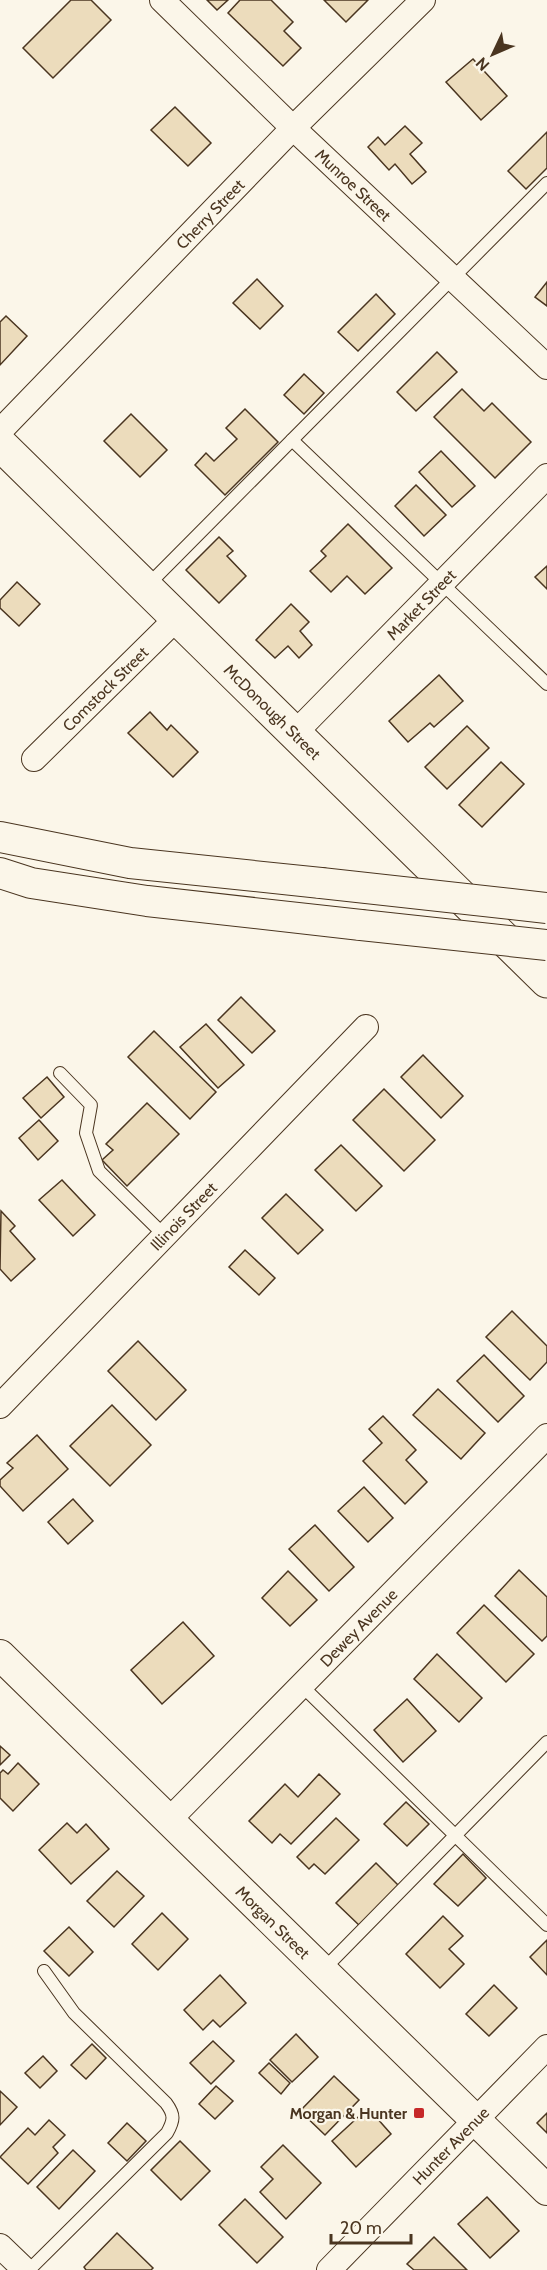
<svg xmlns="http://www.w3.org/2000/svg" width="547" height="2270" font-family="Cabin,sans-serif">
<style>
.building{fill:#ecdcbc;stroke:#4a3520;stroke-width:1.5}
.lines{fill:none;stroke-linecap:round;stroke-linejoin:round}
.service-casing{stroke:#4a3520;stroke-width:14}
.minor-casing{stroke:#4a3520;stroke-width:26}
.tertiary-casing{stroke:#4a3520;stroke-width:32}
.primary-casing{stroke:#4a3520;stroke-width:35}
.service{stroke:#fbf6e9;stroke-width:12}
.minor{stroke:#fbf6e9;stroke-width:24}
.tertiary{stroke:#fbf6e9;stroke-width:30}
.primary{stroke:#fbf6e9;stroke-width:33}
.tertiary-bridge-casing{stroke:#4a3520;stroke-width:32;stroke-linecap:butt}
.tertiary-bridge{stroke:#fbf6e9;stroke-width:30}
.poi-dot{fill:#c62828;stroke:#fbf6e9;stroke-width:2}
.labels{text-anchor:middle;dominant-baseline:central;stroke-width:4.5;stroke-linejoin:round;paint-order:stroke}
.street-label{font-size:16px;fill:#4a3520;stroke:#fbf6e9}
.poi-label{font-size:16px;font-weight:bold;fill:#4a3520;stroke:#fbf6e9;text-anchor:end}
</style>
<rect width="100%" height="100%" fill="#fbf6e9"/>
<g class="building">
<path d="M71,0H91L111,20L53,78L23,48Z"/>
<path d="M207,0H228L217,10Z"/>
<path d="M240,0H271L293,22L284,31L301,48L283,66L228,13Z"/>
<path d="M324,0H368L346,22Z"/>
<path d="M473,59L507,96L481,120L446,82Z"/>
<path d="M175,107L211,143L188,166L151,130Z"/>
<path d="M405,126L422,143L410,154L426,172L412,184L395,164L389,170L368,147L378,137L385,145Z"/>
<path d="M547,132V168L526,189L508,171Z"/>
<path d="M257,279L283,306L260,329L233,303Z"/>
<path d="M547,282V306L535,297Z"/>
<path d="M376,294L395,314L358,351L338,332Z"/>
<path d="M6,316L27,336L0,365V322Z"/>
<path d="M437,352L457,372L416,411L397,392Z"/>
<path d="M304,374L324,393L304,414L284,395Z"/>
<path d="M462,389L484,411L492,403L531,442L495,478L434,417Z"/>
<path d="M245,409L278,442L225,495L195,465L206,453L214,461L237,439L226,428Z"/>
<path d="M131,414L167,450L140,477L104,441Z"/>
<path d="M441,451L475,486L452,507L419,472Z"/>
<path d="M416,485L446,515L424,536L395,506Z"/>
<path d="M348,524L392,568L365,594L347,576L331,592L310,571L326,556L321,551Z"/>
<path d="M219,537L233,551L227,556L246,576L219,603L186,570Z"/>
<path d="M547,566V589L535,577Z"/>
<path d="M17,582L40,604L19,626L0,608V600Z"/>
<path d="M291,604L309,622L300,631L312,645L299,658L288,646L275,658L256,640Z"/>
<path d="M439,675L463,701L434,727L430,723L408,742L389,721Z"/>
<path d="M150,712L167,730L171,725L198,752L173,777L128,733Z"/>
<path d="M467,726L489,748L447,789L425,767Z"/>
<path d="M501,762L524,784L482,827L459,805Z"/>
<path d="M241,997L275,1031L252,1053L218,1020Z"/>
<path d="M206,1024L244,1065L218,1088L180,1047Z"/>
<path d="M154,1031L216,1092L190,1119L128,1057Z"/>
<path d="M423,1055L463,1096L441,1118L401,1077Z"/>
<path d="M47,1077L64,1097L41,1118L23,1098Z"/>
<path d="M384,1089L435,1140L404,1171L353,1120Z"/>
<path d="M147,1103L179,1134L127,1186L102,1160L113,1150L106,1144Z"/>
<path d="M39,1120L58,1141L38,1160L19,1138Z"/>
<path d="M341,1145L382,1186L356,1211L315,1170Z"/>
<path d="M62,1180L95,1215L73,1236L39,1200Z"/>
<path d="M286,1194L323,1230L298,1254L262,1218Z"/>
<path d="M1,1211L15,1226L10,1231L35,1259L11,1281L0,1269Z"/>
<path d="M245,1250L275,1278L259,1295L229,1267Z"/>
<path d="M512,1311L547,1346V1362L530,1380L486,1337Z"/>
<path d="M138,1341L186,1390L156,1420L108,1371Z"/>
<path d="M484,1355L524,1396L498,1422L457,1381Z"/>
<path d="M438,1389L485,1433L461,1459L413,1415Z"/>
<path d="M112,1405L151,1445L110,1486L70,1446Z"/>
<path d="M383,1416L416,1450L406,1460L427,1482L405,1504L363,1461L382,1443L369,1429Z"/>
<path d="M37,1435L68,1469L23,1511L0,1486V1480L13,1468L7,1463Z"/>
<path d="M364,1487L393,1518L368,1542L338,1511Z"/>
<path d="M73,1499L93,1521L68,1544L48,1522Z"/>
<path d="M315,1525L354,1567L329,1591L289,1549Z"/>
<path d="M519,1570L547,1597V1636L542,1641L495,1596Z"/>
<path d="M288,1571L317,1600L290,1626L262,1598Z"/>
<path d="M484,1605L534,1654L506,1682L457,1633Z"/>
<path d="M183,1622L214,1656L162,1704L131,1670Z"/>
<path d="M437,1654L482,1698L459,1722L414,1679Z"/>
<path d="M407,1699L436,1731L403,1762L374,1730Z"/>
<path d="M0,1746L10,1755L0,1765Z"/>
<path d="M18,1763L39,1784L13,1811L0,1798V1773L3,1770L8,1774Z"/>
<path d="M319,1774L340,1794L291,1844L280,1834L272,1843L249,1821L285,1784L298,1797Z"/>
<path d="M406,1802L429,1824L407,1846L384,1824Z"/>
<path d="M336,1818L359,1840L325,1874L314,1864L309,1869L297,1857Z"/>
<path d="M67,1823L77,1833L86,1824L109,1849L71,1884L39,1850Z"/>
<path d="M463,1854L486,1878L458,1906L434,1884Z"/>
<path d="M376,1863L400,1887L361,1927L336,1903Z"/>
<path d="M117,1871L144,1896L114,1927L87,1901Z"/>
<path d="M162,1913L188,1939L158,1970L132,1944Z"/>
<path d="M443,1916L463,1936L449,1949L464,1964L440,1988L406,1954Z"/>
<path d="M69,1927L93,1952L69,1976L44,1951Z"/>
<path d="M547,1940V1975L530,1957Z"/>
<path d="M220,1975L246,2003L220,2027L213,2020L203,2030L184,2010Z"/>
<path d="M494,1985L517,2008L489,2036L466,2014Z"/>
<path d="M296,2034L318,2057L292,2082L270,2060Z"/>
<path d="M213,2041L234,2061L211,2084L190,2063Z"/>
<path d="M92,2044L106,2058L86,2079L71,2065Z"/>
<path d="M43,2056L57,2071L40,2088L25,2073Z"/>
<path d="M269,2063L290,2083L281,2094L259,2073Z"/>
<path d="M334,2076L359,2100L325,2135L300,2111Z"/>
<path d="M216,2086L233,2101L215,2119L199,2104Z"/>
<path d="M0,2091L17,2107L0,2125Z"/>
<path d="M368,2108L391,2134L356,2167L332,2141Z"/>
<path d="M547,2113V2133L537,2123Z"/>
<path d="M49,2120L65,2135L53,2147L58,2153L28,2184L0,2157L28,2128L35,2135Z"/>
<path d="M127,2123L146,2141L127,2161L108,2143Z"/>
<path d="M180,2141L210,2171L181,2200L151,2170Z"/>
<path d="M283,2145L321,2183L286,2219L260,2192L273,2179L261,2167Z"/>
<path d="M73,2150L95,2171L59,2209L37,2187Z"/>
<path d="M487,2197L519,2231L490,2258L458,2224Z"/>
<path d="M245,2199L283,2237L257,2263L219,2225Z"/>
<path d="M117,2233L153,2268L151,2270H86L84,2267Z"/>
<path d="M434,2237L467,2270H414L407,2264Z"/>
</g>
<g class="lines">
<g class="service-casing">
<g id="service">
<path d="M292,440L547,684"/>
<path d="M147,586L547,183"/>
<path d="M60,1073L91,1105L86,1133L99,1171L164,1235"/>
<path d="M302,1686L547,1925"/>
<path d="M323,1970L547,1742"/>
<path d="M29,2270L167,2133C174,2120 175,2115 166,2103L74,2013L44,1971"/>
</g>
</g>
<g class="minor-casing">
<g id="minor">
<path id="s1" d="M162,0L293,128L547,367"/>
<path id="s2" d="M0,431L293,128L423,0"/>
<path id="s3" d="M295,733L547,476"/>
<path id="s4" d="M34,759L177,618"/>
<path id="s5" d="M0,1406L366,1027"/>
<path id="s6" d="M169,1820L547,1436"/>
<path d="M0,2246L25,2270"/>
<path id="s7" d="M329,2270L547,2047"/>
</g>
</g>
<g class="tertiary-casing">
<g id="tertiary">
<path d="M0,837L130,863L321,883"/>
<path d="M0,873L31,883L147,901L361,925"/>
<path id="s8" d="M0,1655L547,2190"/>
</g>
</g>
<g class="primary-casing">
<g id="primary">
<path id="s9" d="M0,444L547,981"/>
</g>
</g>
<use href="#service" class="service"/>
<use href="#minor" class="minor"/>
<use href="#tertiary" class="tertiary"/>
<use href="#primary" class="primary"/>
<g class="tertiary-bridge-casing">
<g id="tertiary-bridge">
<path d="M321,883L547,908"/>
<path d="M361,925L547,945"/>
</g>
</g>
<use href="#tertiary-bridge" class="tertiary-bridge"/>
</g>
<rect class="poi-dot" x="413" y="2107" width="12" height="12" rx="3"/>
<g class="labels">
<g class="street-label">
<text stroke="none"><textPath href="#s1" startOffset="266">Munroe Street</textPath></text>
<text stroke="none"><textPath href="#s2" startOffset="302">Cherry Street</textPath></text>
<text stroke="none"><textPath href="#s3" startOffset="180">Market Street</textPath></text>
<text stroke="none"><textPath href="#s4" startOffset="100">Comstock Street</textPath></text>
<text stroke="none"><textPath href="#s9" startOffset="382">McDonough Street</textPath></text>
<text stroke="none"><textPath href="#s5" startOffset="264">Illinois Street</textPath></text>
<text stroke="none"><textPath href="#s6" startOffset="270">Dewey Avenue</textPath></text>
<text stroke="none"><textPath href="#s8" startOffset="382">Morgan Street</textPath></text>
<text stroke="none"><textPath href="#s7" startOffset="174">Hunter Avenue</textPath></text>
</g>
<g class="poi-label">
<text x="407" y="2113">Morgan &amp; Hunter</text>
</g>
</g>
<g transform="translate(493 54) rotate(226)" stroke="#fbf6e9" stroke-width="4.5" paint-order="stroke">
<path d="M0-4.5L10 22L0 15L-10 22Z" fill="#4a3520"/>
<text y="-9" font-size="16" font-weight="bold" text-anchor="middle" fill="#4a3520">N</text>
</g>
<path d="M331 2234v9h80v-9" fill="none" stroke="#4a3520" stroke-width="3"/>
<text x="340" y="2234" font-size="18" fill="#4a3520" stroke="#fbf6e9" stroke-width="4.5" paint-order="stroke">20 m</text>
</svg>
